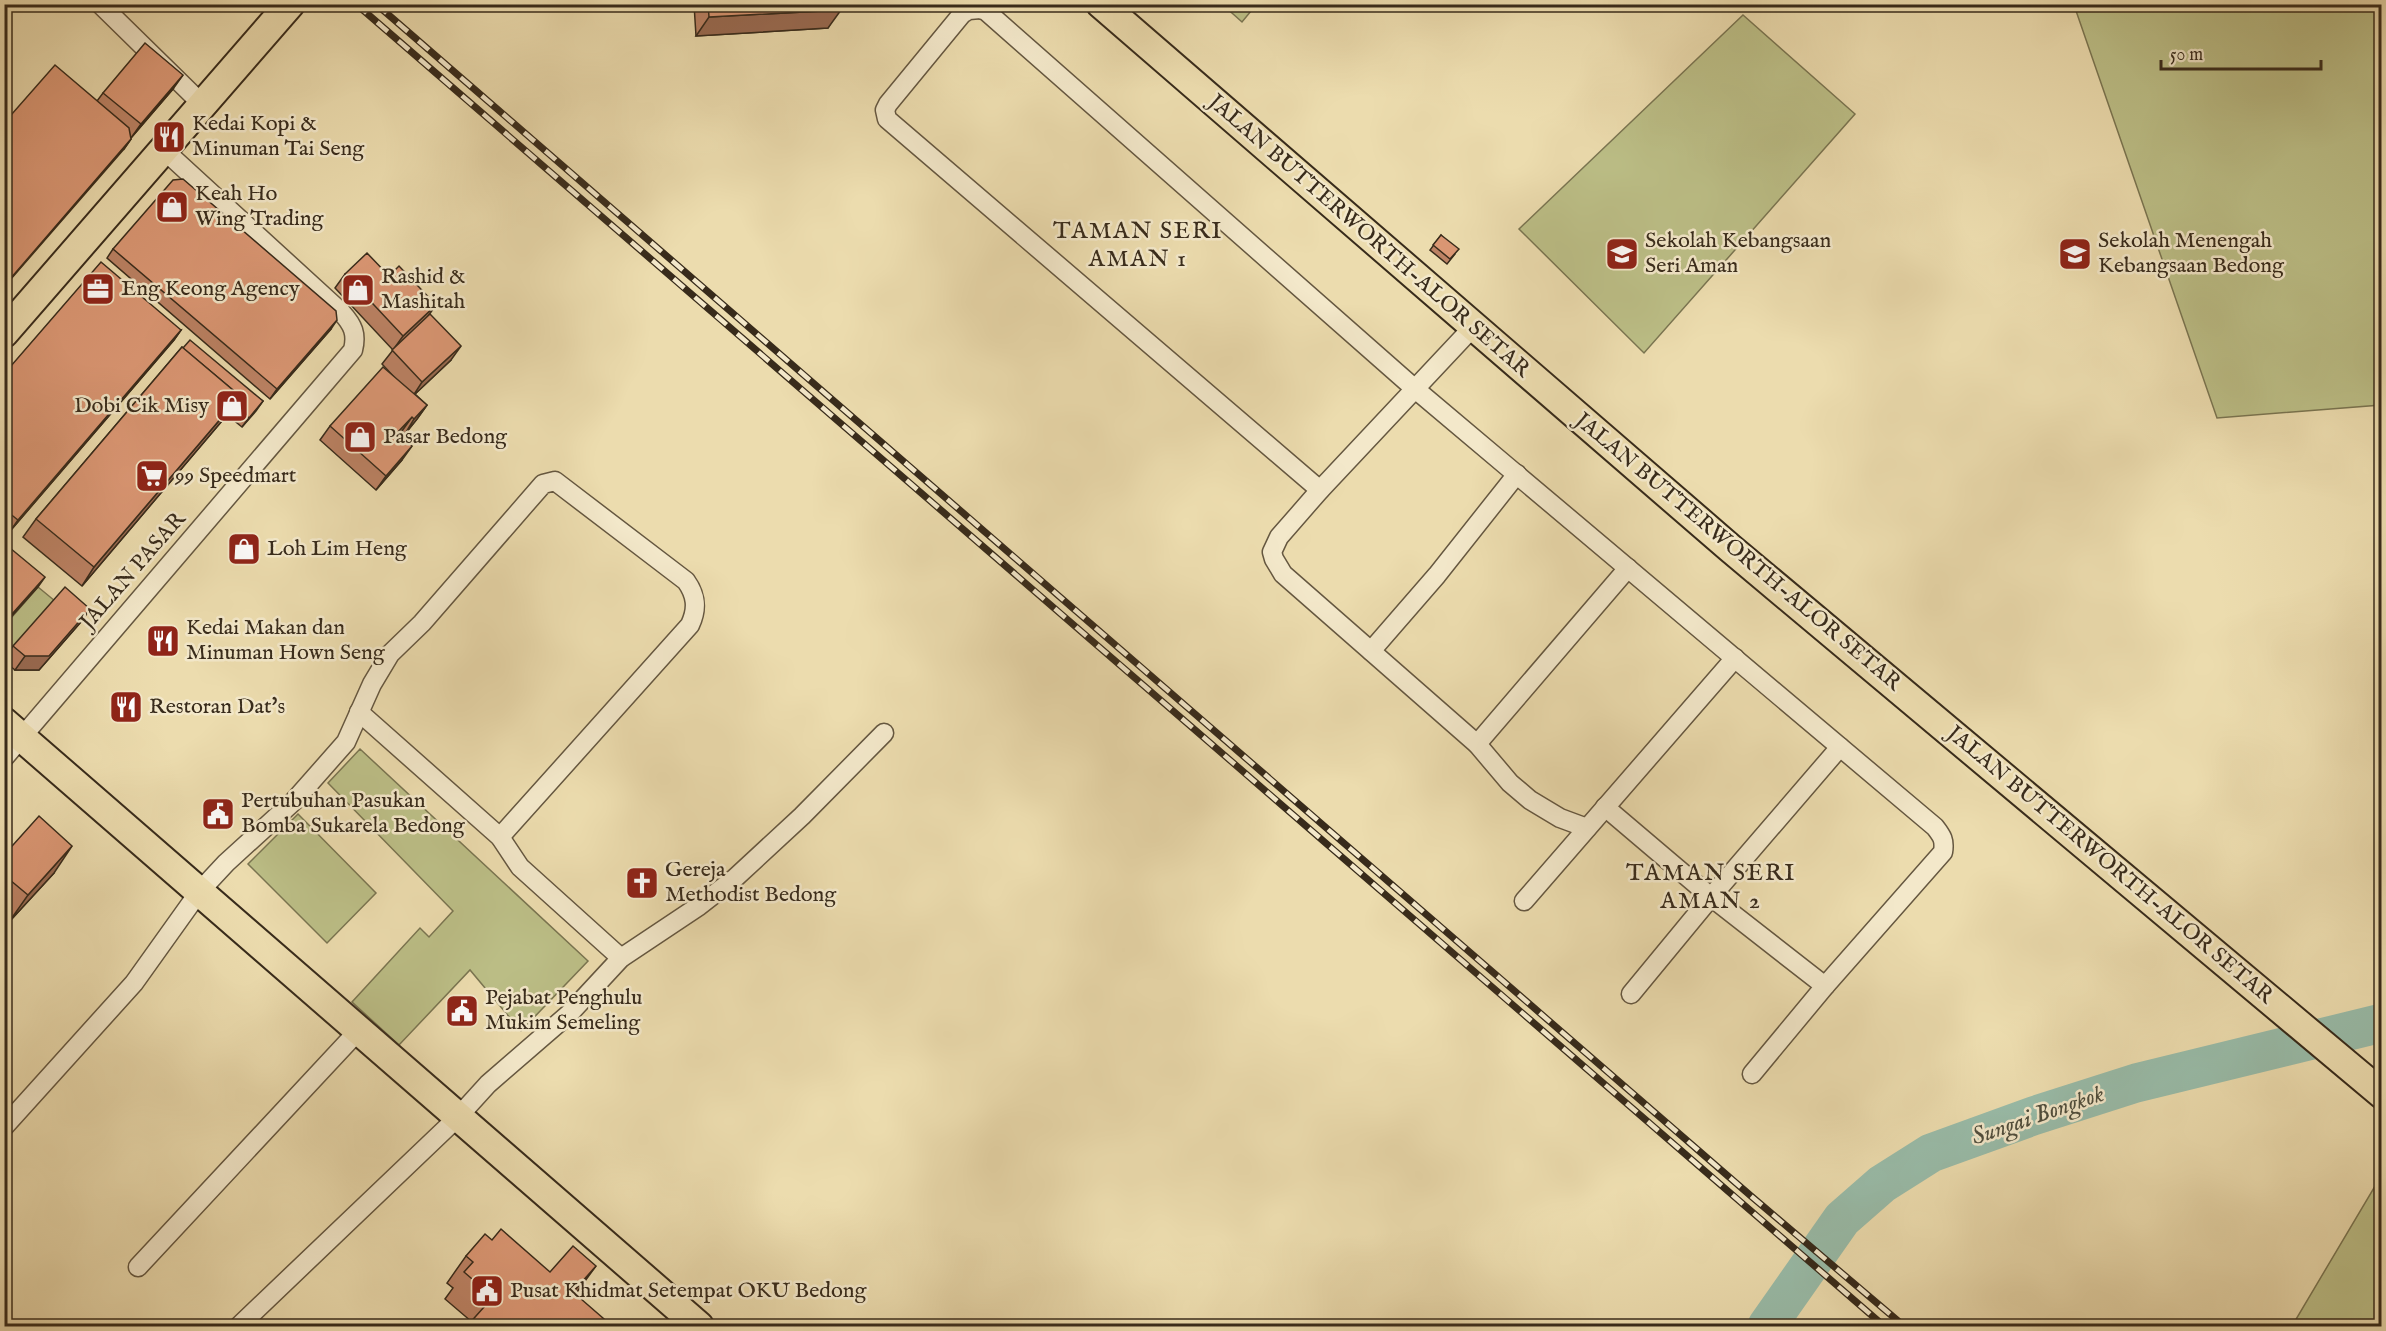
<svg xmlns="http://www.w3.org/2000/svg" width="2386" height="1331" font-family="'IM FELL English',serif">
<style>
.green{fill:#bcbf87;stroke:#7a7551;stroke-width:1.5}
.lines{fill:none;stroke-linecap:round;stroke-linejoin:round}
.river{stroke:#99bca9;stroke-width:39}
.street-casing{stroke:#655740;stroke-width:21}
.primary-casing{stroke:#382b1b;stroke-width:32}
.street{stroke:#f3e8ca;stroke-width:18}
.primary{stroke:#ecdcae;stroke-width:28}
.rail-casing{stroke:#382b1b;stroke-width:7}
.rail{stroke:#f3e8ca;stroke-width:4.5;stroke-dasharray:14;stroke-linecap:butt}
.wall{fill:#bc8264;stroke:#382b1b;stroke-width:1.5}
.shaded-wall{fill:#996a51;stroke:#382b1b;stroke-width:1.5}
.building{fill:#db9774;stroke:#382b1b;stroke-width:1.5}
.labels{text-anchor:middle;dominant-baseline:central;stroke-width:5;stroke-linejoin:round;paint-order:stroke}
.poi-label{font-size:22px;fill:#382b1b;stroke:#f3e8ca;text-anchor:start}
.street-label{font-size:22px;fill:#382b1b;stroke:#f3e8ca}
.neighbourhood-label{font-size:24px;letter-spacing:1.5px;fill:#382b1b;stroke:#f3e8ca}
.water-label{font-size:24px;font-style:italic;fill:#504f3e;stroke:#f3e8ca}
</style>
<rect width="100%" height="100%" fill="#ecdcae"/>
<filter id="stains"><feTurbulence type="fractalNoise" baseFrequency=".00333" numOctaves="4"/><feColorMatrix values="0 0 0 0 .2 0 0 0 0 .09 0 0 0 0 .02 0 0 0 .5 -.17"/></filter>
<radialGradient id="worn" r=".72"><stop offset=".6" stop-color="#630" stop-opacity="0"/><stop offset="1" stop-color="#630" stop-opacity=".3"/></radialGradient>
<g class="green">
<path d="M1223,5H1256L1242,22Z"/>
<path d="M2074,5H2381V405L2217,418Z"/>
<path d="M1743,15L1855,114L1644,353L1519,229Z"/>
<path d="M38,587L55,601L5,659V625Z"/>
<path d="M360,749L588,961L521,1031L470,970L399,1045L352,1002L420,928L429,937L453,911L328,783Z"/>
<path d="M298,814L376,893L327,943L248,864Z"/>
<path d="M2381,1176V1326H2292Z"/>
</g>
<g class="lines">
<path class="river" d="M1767,1326L1842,1219L1882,1184L1931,1153L2033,1116L2136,1083L2382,1023"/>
<g class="street-casing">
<g id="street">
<path d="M100,4L203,105"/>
<path d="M983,4L980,9L969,10L962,14L888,104L885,110L887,119L1320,490"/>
<path d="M980,9L986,11L1414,388L1935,827C1942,836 1945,840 1943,852L1825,986L1752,1074"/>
<path d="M1474,326L1320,490L1279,537L1272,552L1274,559L1283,574L1477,744L1510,783L1530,800L1560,818L1587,828"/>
<path d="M1371,651L1437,575L1517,474"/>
<path d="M359,712L500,837L520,867L621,958"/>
<path d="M1477,744L1628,568"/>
<path d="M4,758L353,350C357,334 353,325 342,313L164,150"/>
<path d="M1605,807L1711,897L1825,986"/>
<path d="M1524,901L1735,658"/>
<path d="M1631,994L1711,897L1840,747"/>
<path d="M4,1127L134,983L199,892L226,863L294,801L346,742L372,684L390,654L422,623L543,484L555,481L686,581C696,595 698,608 690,625L500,837"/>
<path d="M138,1267L359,1030"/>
<path d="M239,1326L458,1117L488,1084L570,1013L621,958L699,906L735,878L802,816L884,733"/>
</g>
</g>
<g class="primary-casing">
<g id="primary">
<path d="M1101,4L1730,548L2382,1094"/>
<path d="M4,333L290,4"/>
<path d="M4,722L699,1326"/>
</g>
</g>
<use href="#street" class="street"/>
<use href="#primary" class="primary"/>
<g class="rail-casing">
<g id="rail">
<path d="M356,4L1884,1326"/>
<path d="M376,4L1751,1196L1904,1326"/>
</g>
</g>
<use href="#rail" class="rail"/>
</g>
<g class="wall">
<path d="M694,4H841L828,28L696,36Z"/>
<path d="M173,89L131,138L130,137L131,139L124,149L97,101L103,93Z"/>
<path d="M1441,235L1455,254L1447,264L1430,250Z"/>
<path d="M113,249L331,329L270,399L107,258Z"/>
<path d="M345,274L389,276L427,317L451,360L415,394L427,405L417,419L405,434L402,431L399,435L402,460L376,490L320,440L330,426L395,378L382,364L393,350L335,288Z"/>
<path d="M181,330L174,340L11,530L4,524V374Z"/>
<path d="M182,347L263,401L242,427L227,415L82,586L23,537L36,519Z"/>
<path d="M90,609L80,623L39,670H15L4,661V659L13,646Z"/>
<path d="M4,855L54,873L9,922L4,918Z"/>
<path d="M492,1240L575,1294L472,1322L445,1299L453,1288L447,1283L466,1256Z"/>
</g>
<g class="shaded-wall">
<path d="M841,10L828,28L696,36L709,17Z"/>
<path d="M183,75L173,89L131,138L141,124Z"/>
<path d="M131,139L124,149L4,287V286Z"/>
<path d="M436,305L426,319L393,350L403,336Z"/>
<path d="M337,320L331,329L270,399L277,389Z"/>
<path d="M181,330L174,340L11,530L18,520Z"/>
<path d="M461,346L451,360L413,396L422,382Z"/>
<path d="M240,396L227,415L82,586L94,567Z"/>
<path d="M263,401L256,411L242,427L249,418Z"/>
<path d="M427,405L417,419L405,434L414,419Z"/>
<path d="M412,417L402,431L387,447L397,433Z"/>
<path d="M412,446L402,460L376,490L386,476Z"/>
<path d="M45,577L38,587L4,625V623Z"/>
<path d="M90,609L80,623L39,670H15L25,656Z"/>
<path d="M72,846L54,873L9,922L28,895Z"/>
<path d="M596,1266L577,1292L554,1319L573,1292Z"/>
</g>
<g class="building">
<path d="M708,4H841V10L709,17Z"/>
<path d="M145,43L183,75L141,124L103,93Z"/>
<path d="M55,65L129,128L131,139L4,286V123Z"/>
<path d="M183,179L336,311L337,320L277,389L113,249L173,180Z"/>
<path d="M1441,235L1459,249L1450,259L1433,245Z"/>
<path d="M367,253L389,276L399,266L436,305L403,336L345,274Z"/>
<path d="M101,262L181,330L18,520L4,509V374Z"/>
<path d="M430,314L461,346L422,382L392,350Z"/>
<path d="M190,340L263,401L249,418L234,405L240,396L183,348Z"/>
<path d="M182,347L240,396L94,567L36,519Z"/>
<path d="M383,367L427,405L414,419L412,417L397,433L412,446L386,476L330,426Z"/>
<path d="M4,543L45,577L4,623Z"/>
<path d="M65,587L90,609L49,656H25L13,646Z"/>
<path d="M39,816L72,846L28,895L4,875V855Z"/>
<path d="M501,1229L550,1272L573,1246L596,1266L573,1292L611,1325L610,1326H467L493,1297L464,1272L473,1262L466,1256L485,1234L492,1240Z"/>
</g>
<defs>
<g id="restaurant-square" transform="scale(1.725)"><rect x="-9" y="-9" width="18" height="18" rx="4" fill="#8f2418" stroke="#f3e8ca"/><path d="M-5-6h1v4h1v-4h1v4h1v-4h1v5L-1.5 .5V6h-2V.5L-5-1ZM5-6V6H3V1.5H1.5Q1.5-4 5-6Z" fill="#fff"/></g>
<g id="shop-square" transform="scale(1.725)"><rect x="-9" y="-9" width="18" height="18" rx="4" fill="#8f2418" stroke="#f3e8ca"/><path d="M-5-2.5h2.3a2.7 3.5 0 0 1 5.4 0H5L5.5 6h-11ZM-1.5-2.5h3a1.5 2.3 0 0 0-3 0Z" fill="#fff"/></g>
<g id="school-square" transform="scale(1.725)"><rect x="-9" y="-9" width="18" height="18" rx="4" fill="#8f2418" stroke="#f3e8ca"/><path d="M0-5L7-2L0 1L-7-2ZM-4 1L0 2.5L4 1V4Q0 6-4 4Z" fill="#fff"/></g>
<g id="office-square" transform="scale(1.725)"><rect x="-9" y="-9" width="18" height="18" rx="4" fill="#8f2418" stroke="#f3e8ca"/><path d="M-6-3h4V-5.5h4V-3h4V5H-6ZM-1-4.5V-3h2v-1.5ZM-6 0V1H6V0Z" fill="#fff"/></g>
<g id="supermarket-square" transform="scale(1.725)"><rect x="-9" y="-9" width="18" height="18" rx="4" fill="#8f2418" stroke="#f3e8ca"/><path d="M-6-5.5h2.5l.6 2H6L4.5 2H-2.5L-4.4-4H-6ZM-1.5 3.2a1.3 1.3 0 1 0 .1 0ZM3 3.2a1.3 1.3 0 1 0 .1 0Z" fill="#fff"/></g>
<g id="civic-square" transform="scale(1.725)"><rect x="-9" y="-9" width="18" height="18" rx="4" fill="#8f2418" stroke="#f3e8ca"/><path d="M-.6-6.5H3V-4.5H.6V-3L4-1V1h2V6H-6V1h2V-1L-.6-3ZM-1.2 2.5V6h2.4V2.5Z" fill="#fff"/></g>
<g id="church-square" transform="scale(1.725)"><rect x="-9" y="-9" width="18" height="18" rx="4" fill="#8f2418" stroke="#f3e8ca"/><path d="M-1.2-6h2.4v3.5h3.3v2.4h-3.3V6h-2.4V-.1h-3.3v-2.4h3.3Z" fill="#fff"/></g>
</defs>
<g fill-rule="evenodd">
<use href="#restaurant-square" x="169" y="137"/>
<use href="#shop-square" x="172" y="207"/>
<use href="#school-square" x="1622" y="254"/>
<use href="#school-square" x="2075" y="254"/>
<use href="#office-square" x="98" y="289"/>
<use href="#shop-square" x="358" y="290"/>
<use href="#shop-square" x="232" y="406"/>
<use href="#shop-square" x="360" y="437"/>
<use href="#supermarket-square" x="152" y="476"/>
<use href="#shop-square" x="244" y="549"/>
<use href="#restaurant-square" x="163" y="641"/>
<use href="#restaurant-square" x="126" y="707"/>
<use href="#civic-square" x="218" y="814"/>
<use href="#church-square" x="642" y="883"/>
<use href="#civic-square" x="462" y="1011"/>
<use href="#civic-square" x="487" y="1291"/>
</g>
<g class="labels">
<g class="poi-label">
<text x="192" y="124">Kedai Kopi &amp;<tspan x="192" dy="25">Minuman Tai Seng</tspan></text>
<text x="195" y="194">Keah Ho<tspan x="195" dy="25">Wing Trading</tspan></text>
<text x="1645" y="241">Sekolah Kebangsaan<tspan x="1645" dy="25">Seri Aman</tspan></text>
<text x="2098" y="241">Sekolah Menengah<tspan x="2098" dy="25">Kebangsaan Bedong</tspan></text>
<text x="381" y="277">Rashid &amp;<tspan x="381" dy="25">Mashitah</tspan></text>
<text x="121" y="289">Eng Keong Agency</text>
<text x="209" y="406" text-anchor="end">Dobi Cik Misy</text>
<text x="383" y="437">Pasar Bedong</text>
<text x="175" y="476">99 Speedmart</text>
<text x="267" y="549">Loh Lim Heng</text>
<text x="186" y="628">Kedai Makan dan<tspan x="186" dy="25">Minuman Hown Seng</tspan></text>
<text x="149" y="707">Restoran Dat's</text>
<text x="241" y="801">Pertubuhan Pasukan<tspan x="241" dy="25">Bomba Sukarela Bedong</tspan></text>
<text x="665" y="870">Gereja<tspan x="665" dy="25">Methodist Bedong</tspan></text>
<text x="485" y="998">Pejabat Penghulu<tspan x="485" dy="25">Mukim Semeling</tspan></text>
<text x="510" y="1291">Pusat Khidmat Setempat OKU Bedong</text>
</g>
<g class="street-label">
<text transform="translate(1369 236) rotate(41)">JALAN BUTTERWORTH-ALOR SETAR</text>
<text transform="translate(1738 552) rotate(40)">JALAN BUTTERWORTH-ALOR SETAR</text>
<text transform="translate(133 571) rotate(-49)">JALAN PASAR</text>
<text transform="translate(2110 865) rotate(40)">JALAN BUTTERWORTH-ALOR SETAR</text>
</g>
<g class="neighbourhood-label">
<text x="1138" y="231">TAMAN SERI<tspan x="1138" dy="28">AMAN 1</tspan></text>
<text x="1711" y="873">TAMAN SERI<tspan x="1711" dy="28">AMAN 2</tspan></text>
</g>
<g class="water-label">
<text transform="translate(2038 1116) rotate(-19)">Sungai Bongkok</text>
</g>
</g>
<rect width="2386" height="1331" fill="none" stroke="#ecdcae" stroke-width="24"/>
<rect x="6" y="6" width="2374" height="1319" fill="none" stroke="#382b1b" stroke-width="3"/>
<rect x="12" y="12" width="2362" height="1307" fill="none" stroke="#382b1b" stroke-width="1.5"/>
<path d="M2161 60v9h160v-9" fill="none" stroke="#382b1b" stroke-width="3"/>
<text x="2170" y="60" font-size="18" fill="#382b1b" stroke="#f3e8ca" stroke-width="4.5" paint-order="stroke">50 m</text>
<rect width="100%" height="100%" filter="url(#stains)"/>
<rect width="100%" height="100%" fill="url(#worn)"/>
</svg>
